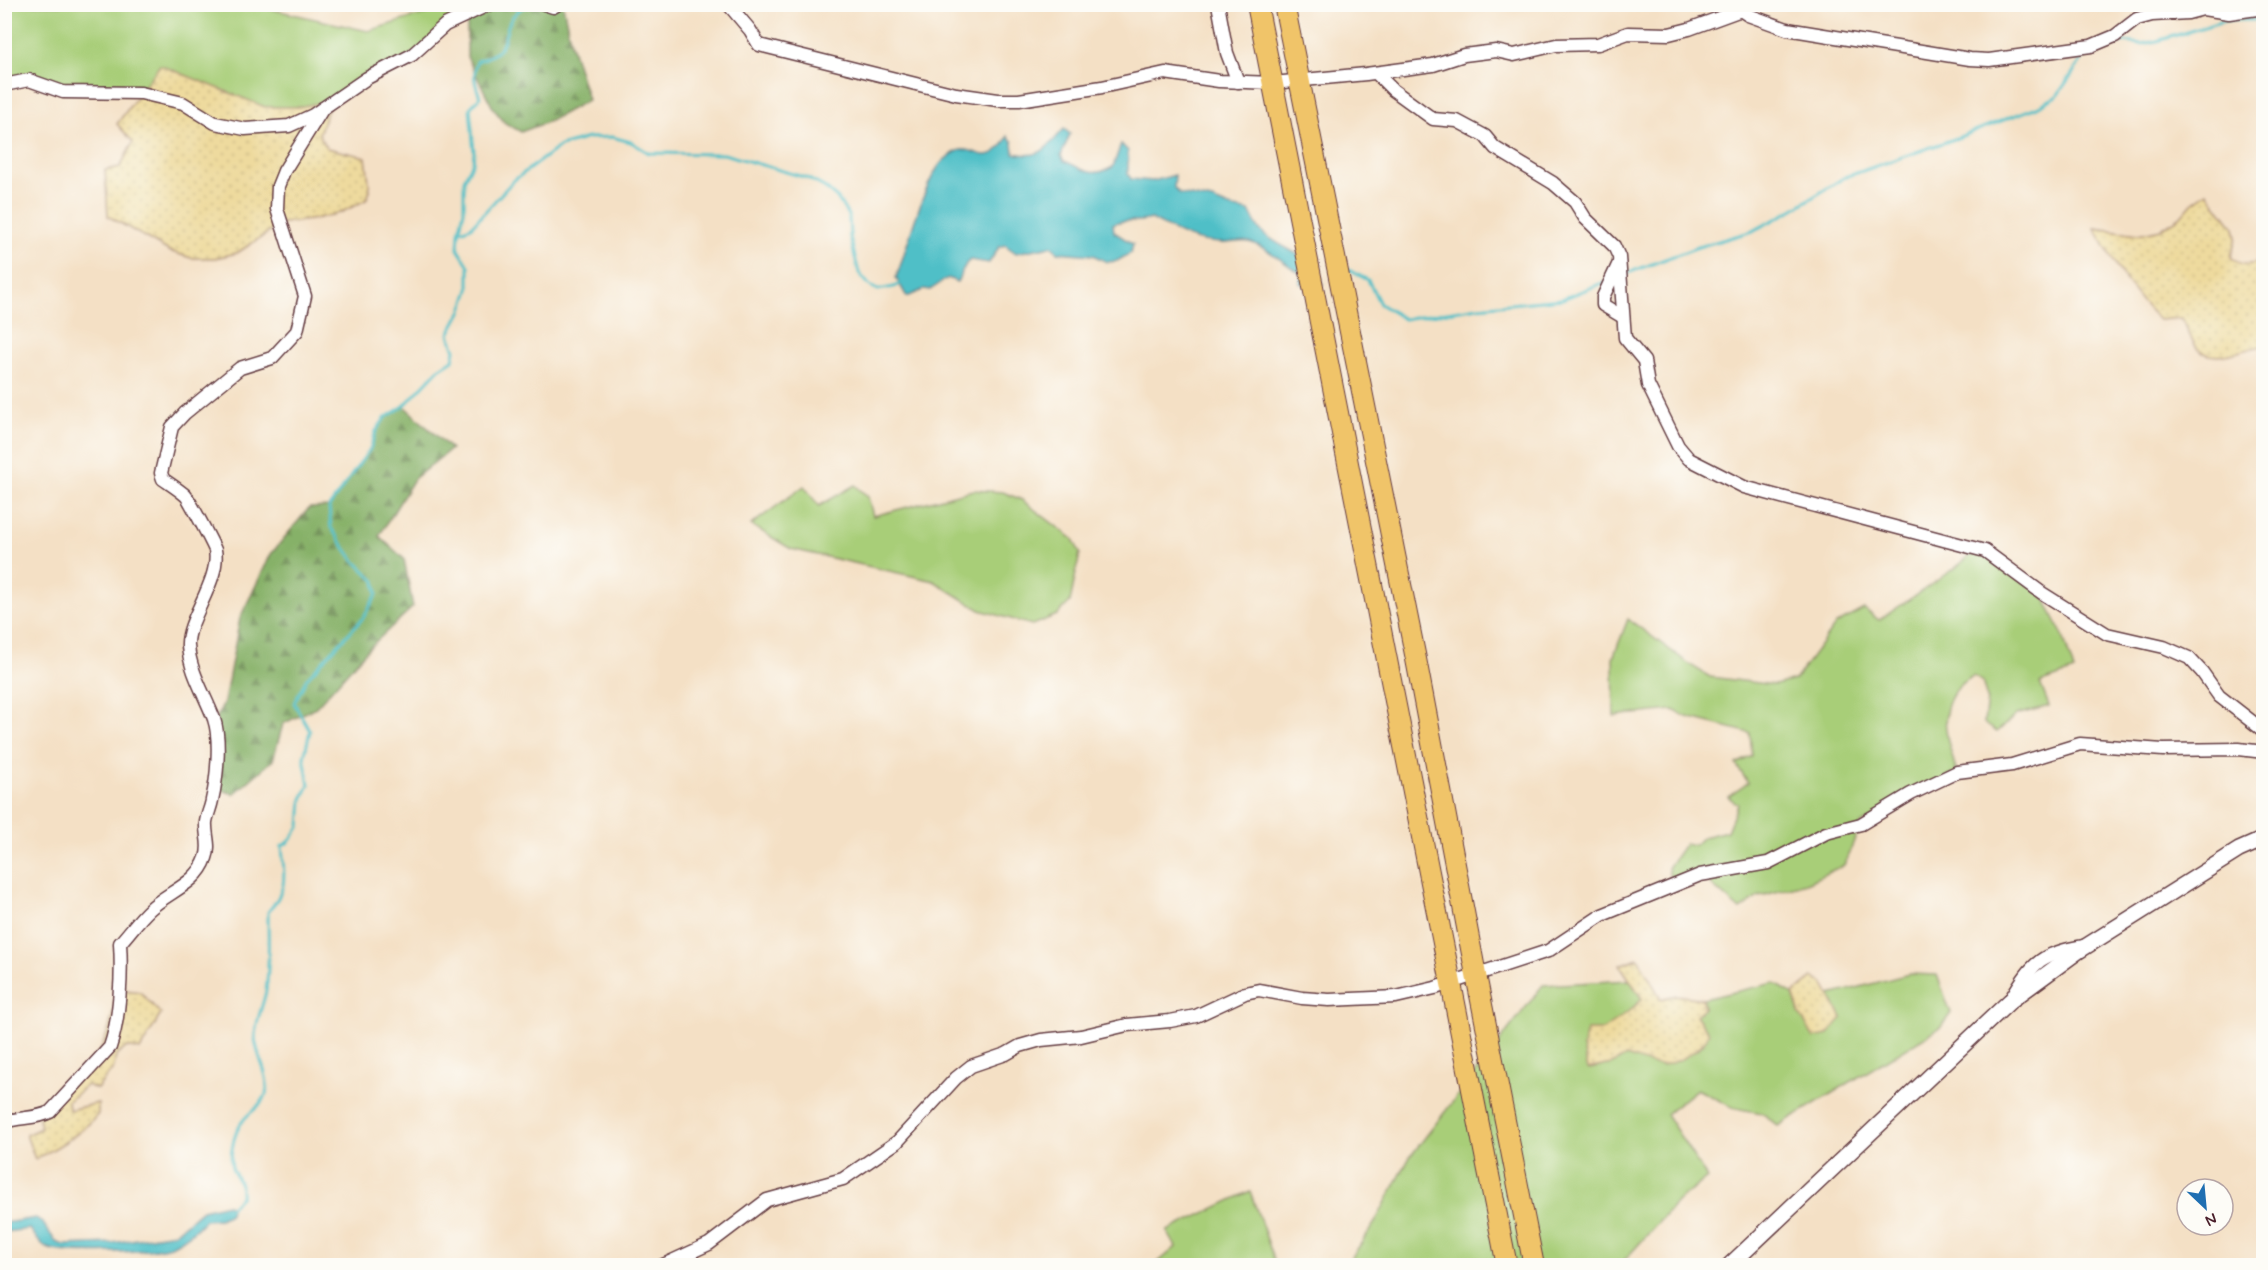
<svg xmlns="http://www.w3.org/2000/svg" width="2268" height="1270" font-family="Mynerve,sans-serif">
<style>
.grass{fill:#a8ce78;stroke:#797652;stroke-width:1.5}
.forest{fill:url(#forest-firs);stroke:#68684a;stroke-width:1.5}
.sand{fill:url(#sand-dots);stroke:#9c7c64;stroke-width:1.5}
.water{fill:#50bfc7;stroke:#4d6f79;stroke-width:1.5}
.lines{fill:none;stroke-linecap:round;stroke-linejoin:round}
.stream{stroke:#50bfc7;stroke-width:3}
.minor-casing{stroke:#643c42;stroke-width:15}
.tertiary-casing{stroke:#643c42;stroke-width:18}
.trunk-casing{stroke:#643c42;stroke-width:22}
.minor{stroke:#fff;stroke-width:12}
.tertiary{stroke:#fff;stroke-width:15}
.trunk{stroke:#f0c469;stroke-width:20}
</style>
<defs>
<pattern id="forest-firs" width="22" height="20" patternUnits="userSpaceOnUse" patternTransform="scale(1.5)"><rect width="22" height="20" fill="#86b168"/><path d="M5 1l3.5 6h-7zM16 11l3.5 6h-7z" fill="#708f56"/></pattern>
<pattern id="sand-dots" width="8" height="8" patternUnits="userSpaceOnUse" patternTransform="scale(1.5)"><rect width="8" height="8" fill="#eeda9e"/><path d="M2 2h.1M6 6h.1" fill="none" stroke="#cebb88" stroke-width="1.8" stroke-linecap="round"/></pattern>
</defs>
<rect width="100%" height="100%" fill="#fdfcf7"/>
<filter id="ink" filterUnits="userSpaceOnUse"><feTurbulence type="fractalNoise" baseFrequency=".0167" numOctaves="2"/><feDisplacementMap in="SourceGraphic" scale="12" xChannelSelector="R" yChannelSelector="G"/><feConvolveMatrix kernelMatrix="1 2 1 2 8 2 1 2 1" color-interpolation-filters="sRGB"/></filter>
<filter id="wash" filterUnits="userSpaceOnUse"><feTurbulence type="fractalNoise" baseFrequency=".008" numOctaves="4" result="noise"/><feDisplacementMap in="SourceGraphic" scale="24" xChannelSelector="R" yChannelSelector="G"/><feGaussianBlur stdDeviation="1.35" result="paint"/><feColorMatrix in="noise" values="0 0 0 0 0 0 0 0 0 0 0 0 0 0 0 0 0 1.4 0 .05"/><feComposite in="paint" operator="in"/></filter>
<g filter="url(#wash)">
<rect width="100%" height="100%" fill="#f4e0c5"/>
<g class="grass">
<path d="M5,5H260L262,7L368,31L454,5H467L469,14L412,55L331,101L298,107H265L239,98L141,93L63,92L29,80L5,85Z"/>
<path d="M855,485L868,497L873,516L973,490L1003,492L1022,500L1073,539L1080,553L1070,602L1057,615L1032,625L980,610L934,581L791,549L751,525L804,486L819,506Z"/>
<path d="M1978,549L2042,593L2063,636L2074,671L2040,683L2049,706L2016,715L1997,732L1984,723L1987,699L1982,681L1973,676C1933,700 1945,734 1957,772L1861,824L1844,865L1806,883L1758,897L1740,910L1700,875L1672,886L1668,868L1685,843L1695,845L1703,837L1727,831L1738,804L1728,797L1748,783L1736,764L1752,756L1750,733L1687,717L1673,710L1614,716L1613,658L1628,619L1692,666L1710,677L1775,685L1795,680L1836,624L1864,609L1879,620L1954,569Z"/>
<path d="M1909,974L1937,975L1951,1013L1941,1027L1778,1126L1762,1113L1734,1108L1697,1089L1666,1114L1707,1178L1678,1201L1620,1265L1346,1266L1374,1224L1410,1157L1543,985L1630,980L1642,999C1625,1017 1602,1031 1583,1047L1588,1069L1612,1064L1626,1056L1662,1066L1696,1015L1704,1008L1703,999L1774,983L1793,994L1800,1015L1842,1018L1830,995Z"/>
<path d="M1250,1191L1276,1265H1155L1176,1247L1167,1231Z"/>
</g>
<g class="forest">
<path d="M467,5H563L571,44L588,100L550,121L521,132L505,123L493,108L467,57Z"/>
<path d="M404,406L451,449L414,479L379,536L404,559L413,607L369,648L316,707L283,724L273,760L234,794L215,788V721L224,702L240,618L271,554L309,508L329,507L370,449L376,431L385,418Z"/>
</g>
<g class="sand">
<path d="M160,65L265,107H298L331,101L319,134L327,148L366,157L370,191L366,200L340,213L310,220L283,223L237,253L215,258H191L169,251L108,216L105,170L120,167L133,142L117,124Z"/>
<path d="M2207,192L2234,227L2236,238L2231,257C2240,267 2251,265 2263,261V346C2244,348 2214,365 2198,349C2191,341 2187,327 2182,318L2159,320C2131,293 2113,262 2095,228L2138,234L2161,229L2180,217L2192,203Z"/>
<path d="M1638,958L1661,999L1676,995L1703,999L1704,1008L1696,1015L1709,1033C1704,1049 1679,1062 1664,1065C1653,1067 1637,1059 1626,1056L1612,1064L1588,1069L1583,1047L1587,1030H1603L1632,1009L1642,999L1620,965Z"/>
<path d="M1813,978L1823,983L1842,1018L1827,1035L1814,1038L1800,1015L1793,994Z"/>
<path d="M119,989L140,992L161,1014L140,1050L127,1047L116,1056L114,1067L97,1089L87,1085L68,1101L69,1110L98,1103V1114C82,1134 57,1148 35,1159L26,1135L41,1128L39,1118L101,1049L109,1029Z"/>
</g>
<g class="water">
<path d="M1064,129L1070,134L1061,156L1064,161C1085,169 1090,179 1113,167L1121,144L1128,151V174L1131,179L1153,181L1175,175L1174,188L1180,194L1212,200L1229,207L1249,211C1253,218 1256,225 1261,231C1280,250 1318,256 1323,285L1309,287L1300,283L1301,274C1284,263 1269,248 1249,242C1240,240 1230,244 1221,243C1191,242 1177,232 1151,219C1135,224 1129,217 1113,224L1114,232L1133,244L1131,253L1117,261L1107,262L1093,255L1058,252L1051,246L1016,253L1005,245L999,247L989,263L970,260L966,264L957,282L948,278L930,290L925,289L907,297L896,278C907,249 923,183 942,162C946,158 956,151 961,150C970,148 976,154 984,155C995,156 1004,145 1008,136L1013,142L1014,153C1041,160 1047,147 1064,129Z"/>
<path d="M227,1204L231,1208L230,1214L220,1219L205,1220C196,1230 185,1239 173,1245C155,1253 61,1256 45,1247C39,1244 35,1235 30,1229L5,1232V1223L36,1218L42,1222L56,1242L64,1245L112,1243L175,1233L202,1210Z"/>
</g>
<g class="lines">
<g class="stream">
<path d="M2102,48L2122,42L2142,44L2157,41L2227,20H2264"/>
<path d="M460,231L471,227L513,181L560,146L588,138L612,137L631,142L649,153L724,154L807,178L824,187L838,199L849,217L850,237L859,273L870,286L878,290L894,287L901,283"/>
<path d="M1347,269L1368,280L1380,304L1404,319L1478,307L1562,299L1605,282"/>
<path d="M1625,274L1698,247L1753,231L1794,209L1845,177L1957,138L2037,107L2057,96L2085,55L2096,50"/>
<path d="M230,1208L241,1196C242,1184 238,1181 233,1170C228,1159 234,1132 242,1122C248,1112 263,1106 266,1094C271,1075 255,1055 255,1036C256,1021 263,1005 266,991C270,964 268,939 268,912C289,887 284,877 282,846L289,842L300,826L302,799L309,785L304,757L310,731L294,703L307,678L363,618L377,594L375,581L353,559L331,528L329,507L370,449L376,431L385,418L404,406L439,369L453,360L455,350L449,334L462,310L469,290V266L458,249L459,232L464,211V180L473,162L474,152L470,108L480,97C475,84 472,75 477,61C517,50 497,29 518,11C523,6 530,6 536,4"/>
</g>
</g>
</g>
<g filter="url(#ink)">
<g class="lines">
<g class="minor-casing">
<g id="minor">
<path d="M544,4L553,7L558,4"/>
<path d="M728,4L750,30L759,45L956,94L998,100H1019L1102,87L1165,73L1219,81L1273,83L1366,74L1433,65L1464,55L1496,51L1514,55L1556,45L1598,44L1628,33L1669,34L1689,29L1741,10"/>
<path d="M1218,4L1227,53L1238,82"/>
<path d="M1736,7L1748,15L1787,29L1970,59L1989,60L2091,46L2115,36L2137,19L2152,15L2188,13L2203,9L2229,13L2264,8"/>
<path d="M1376,73L1393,90L1433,119L1457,121L1485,136L1495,148L1553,183L1575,202L1585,218L1614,246L1619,257L1625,338L1644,361L1648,385L1678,446L1689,459L1744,487L1985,551L2042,593L2107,634L2164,647L2189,658L2202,672L2219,696L2264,731"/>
<path d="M4,85L29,80L63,92L141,93L183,103L215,123L245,129L289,126L313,115L367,78L412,55L445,25L490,4"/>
<path d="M1619,263L1603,297V305L1623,317"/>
<path d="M2012,997C2033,961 2043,953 2084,946"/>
<path d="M4,1122C20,1117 36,1119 50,1112L110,1047C120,1018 122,974 120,943C130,932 139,919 150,909C169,891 197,884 206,858C211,845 205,835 206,822C207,815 211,807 212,800C217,779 221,740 214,719C205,695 190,672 188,646C186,620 221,580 215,550C213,545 189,498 185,495C178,489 170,484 163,479L161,473L172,427L185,413L240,368L272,358L297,331L305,296L277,209L278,186L284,171L323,108"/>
<path d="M661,1266L709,1244L767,1200L843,1179L897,1142L956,1078L971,1066L1006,1054L1020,1046L1041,1040L1081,1036L1127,1025L1170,1021L1196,1016L1245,993L1259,990L1302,998L1329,1000L1396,997L1435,988L1548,951L1602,915L1700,875L1768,863L1826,833L1861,824L1911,794L1957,772L2012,765L2080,744L2163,750L2239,749L2264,752"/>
</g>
</g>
<g class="tertiary-casing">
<path id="tertiary" d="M1729,1266L2010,1001L2077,952L2239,850L2264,839"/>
</g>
<g class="trunk-casing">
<g id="trunk">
<path d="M1257,4L1507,1266"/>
<path d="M1284,4L1416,659L1476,975L1534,1266"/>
</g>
</g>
<use href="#minor" class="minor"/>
<use href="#tertiary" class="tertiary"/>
<use href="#trunk" class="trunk"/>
</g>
</g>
<rect width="2268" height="1270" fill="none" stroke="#fdfcf7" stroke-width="24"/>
<g transform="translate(2205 1207) rotate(154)"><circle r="28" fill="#fdfcf7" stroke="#b5a4a5" stroke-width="1.5"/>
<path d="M0-4.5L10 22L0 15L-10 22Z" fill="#1f6fb2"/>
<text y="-9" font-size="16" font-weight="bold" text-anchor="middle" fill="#4a1f2b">N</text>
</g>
</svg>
